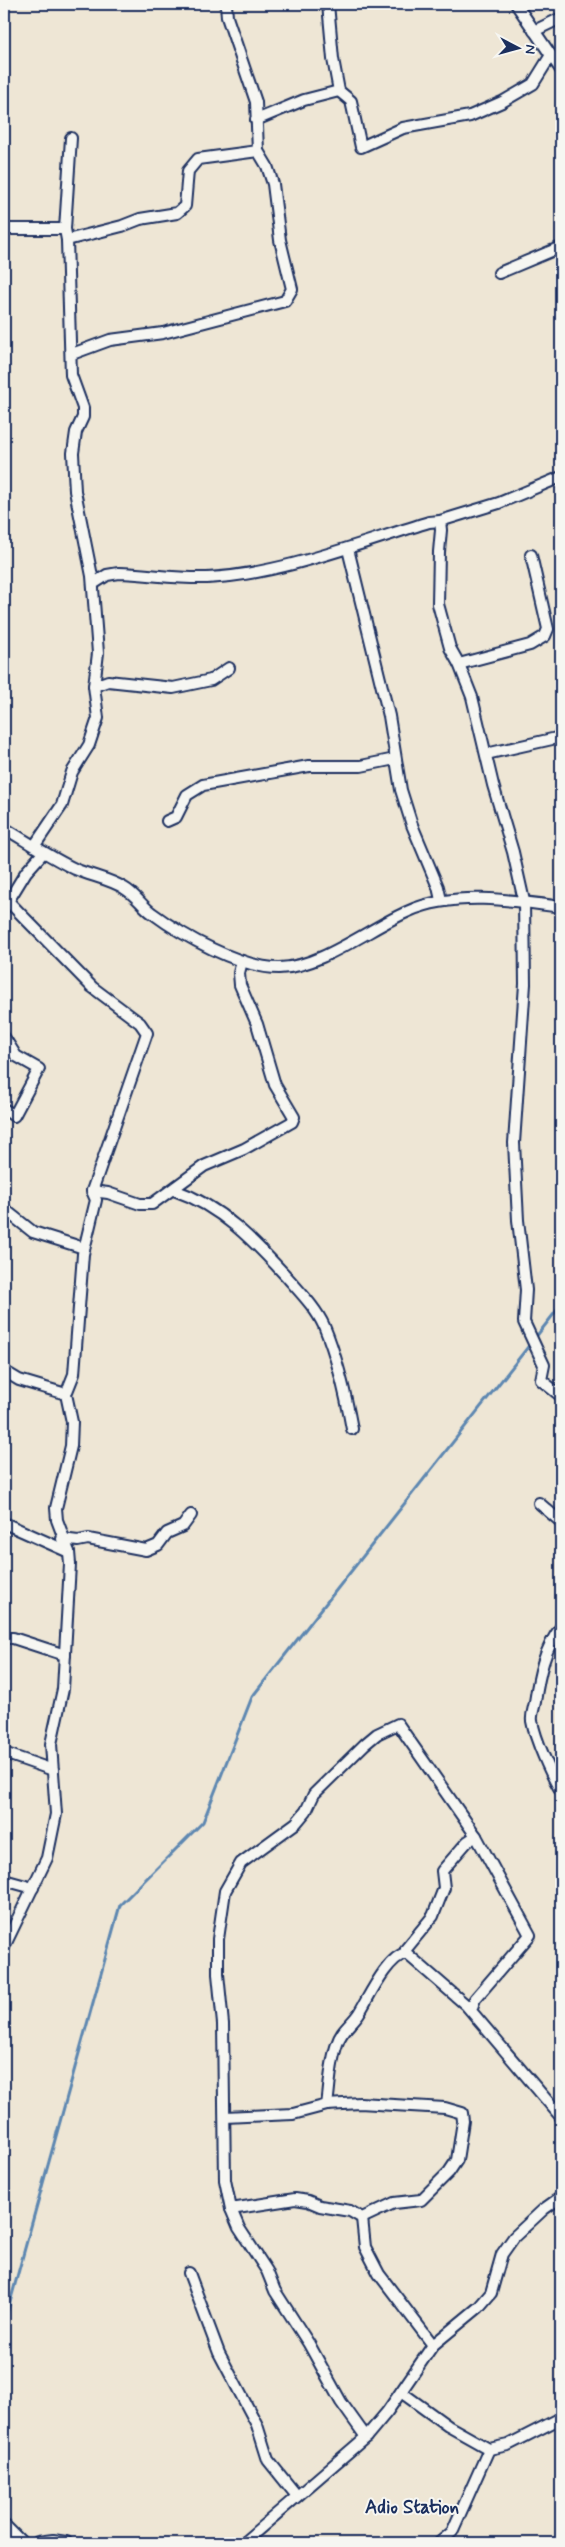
<svg xmlns="http://www.w3.org/2000/svg" width="565" height="2547" font-family="Mynerve,sans-serif">
<style>
.lines{fill:none;stroke-linecap:round;stroke-linejoin:round}
.stream{stroke:#5d87b1;stroke-width:3}
.minor-casing{stroke:#1b2f5e;stroke-width:14}
.major-casing{stroke:#1b2f5e;stroke-width:16}
.highway-casing{stroke:#1b2f5e;stroke-width:19}
.minor{stroke:#f6f6f2;stroke-width:10}
.major{stroke:#f6f6f2;stroke-width:12}
.highway{stroke:#f6f6f2;stroke-width:15}
.labels{text-anchor:middle;dominant-baseline:central;stroke-width:4;stroke-linejoin:round;paint-order:stroke}
.quarter-label{font-size:19px;font-weight:bold;fill:#1b2f5e;stroke:#f6f6f2}
</style>
<rect width="100%" height="100%" fill="#eee6d5"/>
<filter id="ink" filterUnits="userSpaceOnUse"><feTurbulence type="fractalNoise" baseFrequency=".02" numOctaves="2"/><feDisplacementMap in="SourceGraphic" scale="10" xChannelSelector="R" yChannelSelector="G"/><feConvolveMatrix kernelMatrix="1 2 1 2 8 2 1 2 1" color-interpolation-filters="sRGB"/></filter>
<g filter="url(#ink)">
<g class="lines">
<path class="stream" d="M4,2324L120,1905L203,1822L252,1697L561,1305"/>
<g class="minor-casing">
<g id="minor">
<path d="M328,4L333,59L339,91L351,101L361,147L403,128L470,116L502,102L533,84L551,55"/>
<path d="M516,4L561,70"/>
<path d="M534,31L561,18"/>
<path d="M256,120L304,100L339,91"/>
<path d="M4,229H65"/>
<path d="M67,240L122,226L140,219L177,213L185,206L188,171L198,159L258,151"/>
<path d="M499,273L561,247"/>
<path d="M72,354L110,340L163,333L285,301L292,289L280,240L273,184L267,166L258,151L256,102L227,17L226,4"/>
<path d="M440,521L441,530L439,552L438,604L450,648L459,664L472,697L493,785L513,852L524,901L525,984L514,1143L518,1220L526,1290L524,1322L544,1365L541,1380L561,1396"/>
<path d="M348,549L389,716L401,790L412,825L438,887L441,900"/>
<path d="M93,584L107,575L119,573C148,574 178,579 207,578C279,575 360,543 429,522L440,521L499,503L561,477"/>
<path d="M459,664L530,645L545,636L548,629L531,555"/>
<path d="M94,686L108,681L173,688L211,680L229,668"/>
<path d="M486,754L561,737"/>
<path d="M167,821L176,817L187,795L203,785L309,766H361L395,759"/>
<path d="M4,828C28,842 50,857 75,869C91,876 110,879 124,888C135,894 142,906 152,913C183,936 240,968 279,968C320,968 371,927 409,911C454,891 513,900 561,907"/>
<path d="M35,845L62,805L72,772L89,745L98,718L94,686L98,653L92,576L75,491L73,453L76,432L83,417V408L71,375L67,240L65,229L71,138"/>
<path d="M4,908L26,872L43,853"/>
<path d="M4,1037L16,1056L39,1069L14,1116L4,1109"/>
<path d="M174,1190C221,1206 255,1242 287,1277C300,1292 316,1308 324,1326C337,1357 346,1396 352,1429"/>
<path d="M92,1191L108,1193L140,1204H152L204,1166L244,1149L292,1122L294,1117L275,1085L257,1024L240,985L239,973L242,961"/>
<path d="M4,1209L33,1232L84,1248"/>
<path d="M4,1371L19,1380L66,1394"/>
<path d="M539,1503L561,1522"/>
<path d="M4,1523L69,1552"/>
<path d="M62,1539L78,1541L88,1539L146,1550L158,1545L167,1533L183,1526L191,1515"/>
<path d="M561,1627C544,1649 539,1675 535,1702C534,1708 531,1715 532,1721C535,1739 551,1775 561,1791"/>
<path d="M4,1638H13L65,1655"/>
<path d="M4,1753L53,1770"/>
<path d="M4,1880L33,1888"/>
<path d="M4,1947L47,1858L56,1814L51,1744L63,1689L70,1564L69,1552L57,1520L56,1508L71,1446L72,1422L66,1394L74,1374L83,1254L96,1200L92,1191L147,1033L140,1023L92,987L8,901"/>
<path d="M406,1953L466,2005L561,2117"/>
<path d="M327,2105C330,2085 330,2063 337,2044C341,2030 352,2024 359,2013C369,1997 387,1957 406,1953V1949L433,1916L444,1888L442,1871L467,1842L476,1836"/>
<path d="M225,2117L293,2114L327,2105L360,2103L445,2108L462,2113L463,2121L457,2160L449,2172L421,2200L394,2203L362,2218L350,2211L320,2206L308,2201L295,2199L231,2209"/>
<path d="M362,2218L365,2247L379,2274L433,2345"/>
<path d="M189,2273L219,2353L257,2425L268,2460L297,2496"/>
<path d="M401,2392L448,2426L489,2449L508,2445L561,2418"/>
<path d="M366,2437L341,2402L309,2344L275,2291L267,2271L239,2228L231,2209L225,2180L223,2024L218,1974V1939L225,1891L241,1863L296,1823L306,1811L314,1794L365,1744L377,1734L398,1724L476,1836L530,1935L475,1999L471,2010"/>
<path d="M243,2543L366,2437L387,2412L433,2345L479,2307L491,2293L502,2254L514,2237L544,2209L561,2197"/>
<path d="M439,2543L452,2532L489,2449"/>
</g>
</g>
<g class="major-casing">
<path id="major" d="M38,2543L53,2541L66,2543"/>
</g>
<g class="highway-casing">
<path id="highway" d="M4,2528L19,2543"/>
</g>
<use href="#minor" class="minor"/>
<use href="#major" class="major"/>
<use href="#highway" class="highway"/>
</g>
</g>
<g class="labels">
<g class="quarter-label">
<text x="412" y="2507">Adio Station</text>
</g>
</g>
<rect width="565" height="2547" fill="none" stroke="#f6f6f2" stroke-width="20"/>
<rect x="10" y="10" width="545" height="2527" fill="none" stroke="#1b2f5e" stroke-width="2" filter="url(#ink)"/>
<g transform="translate(518 48) rotate(96)" stroke="#f6f6f2" stroke-width="4" paint-order="stroke">
<path d="M0-4L9 19L0 12L-9 19Z" fill="#1b2f5e"/>
<text y="-8" font-size="14" font-weight="bold" text-anchor="middle" fill="#1b2f5e">N</text>
</g>
</svg>
